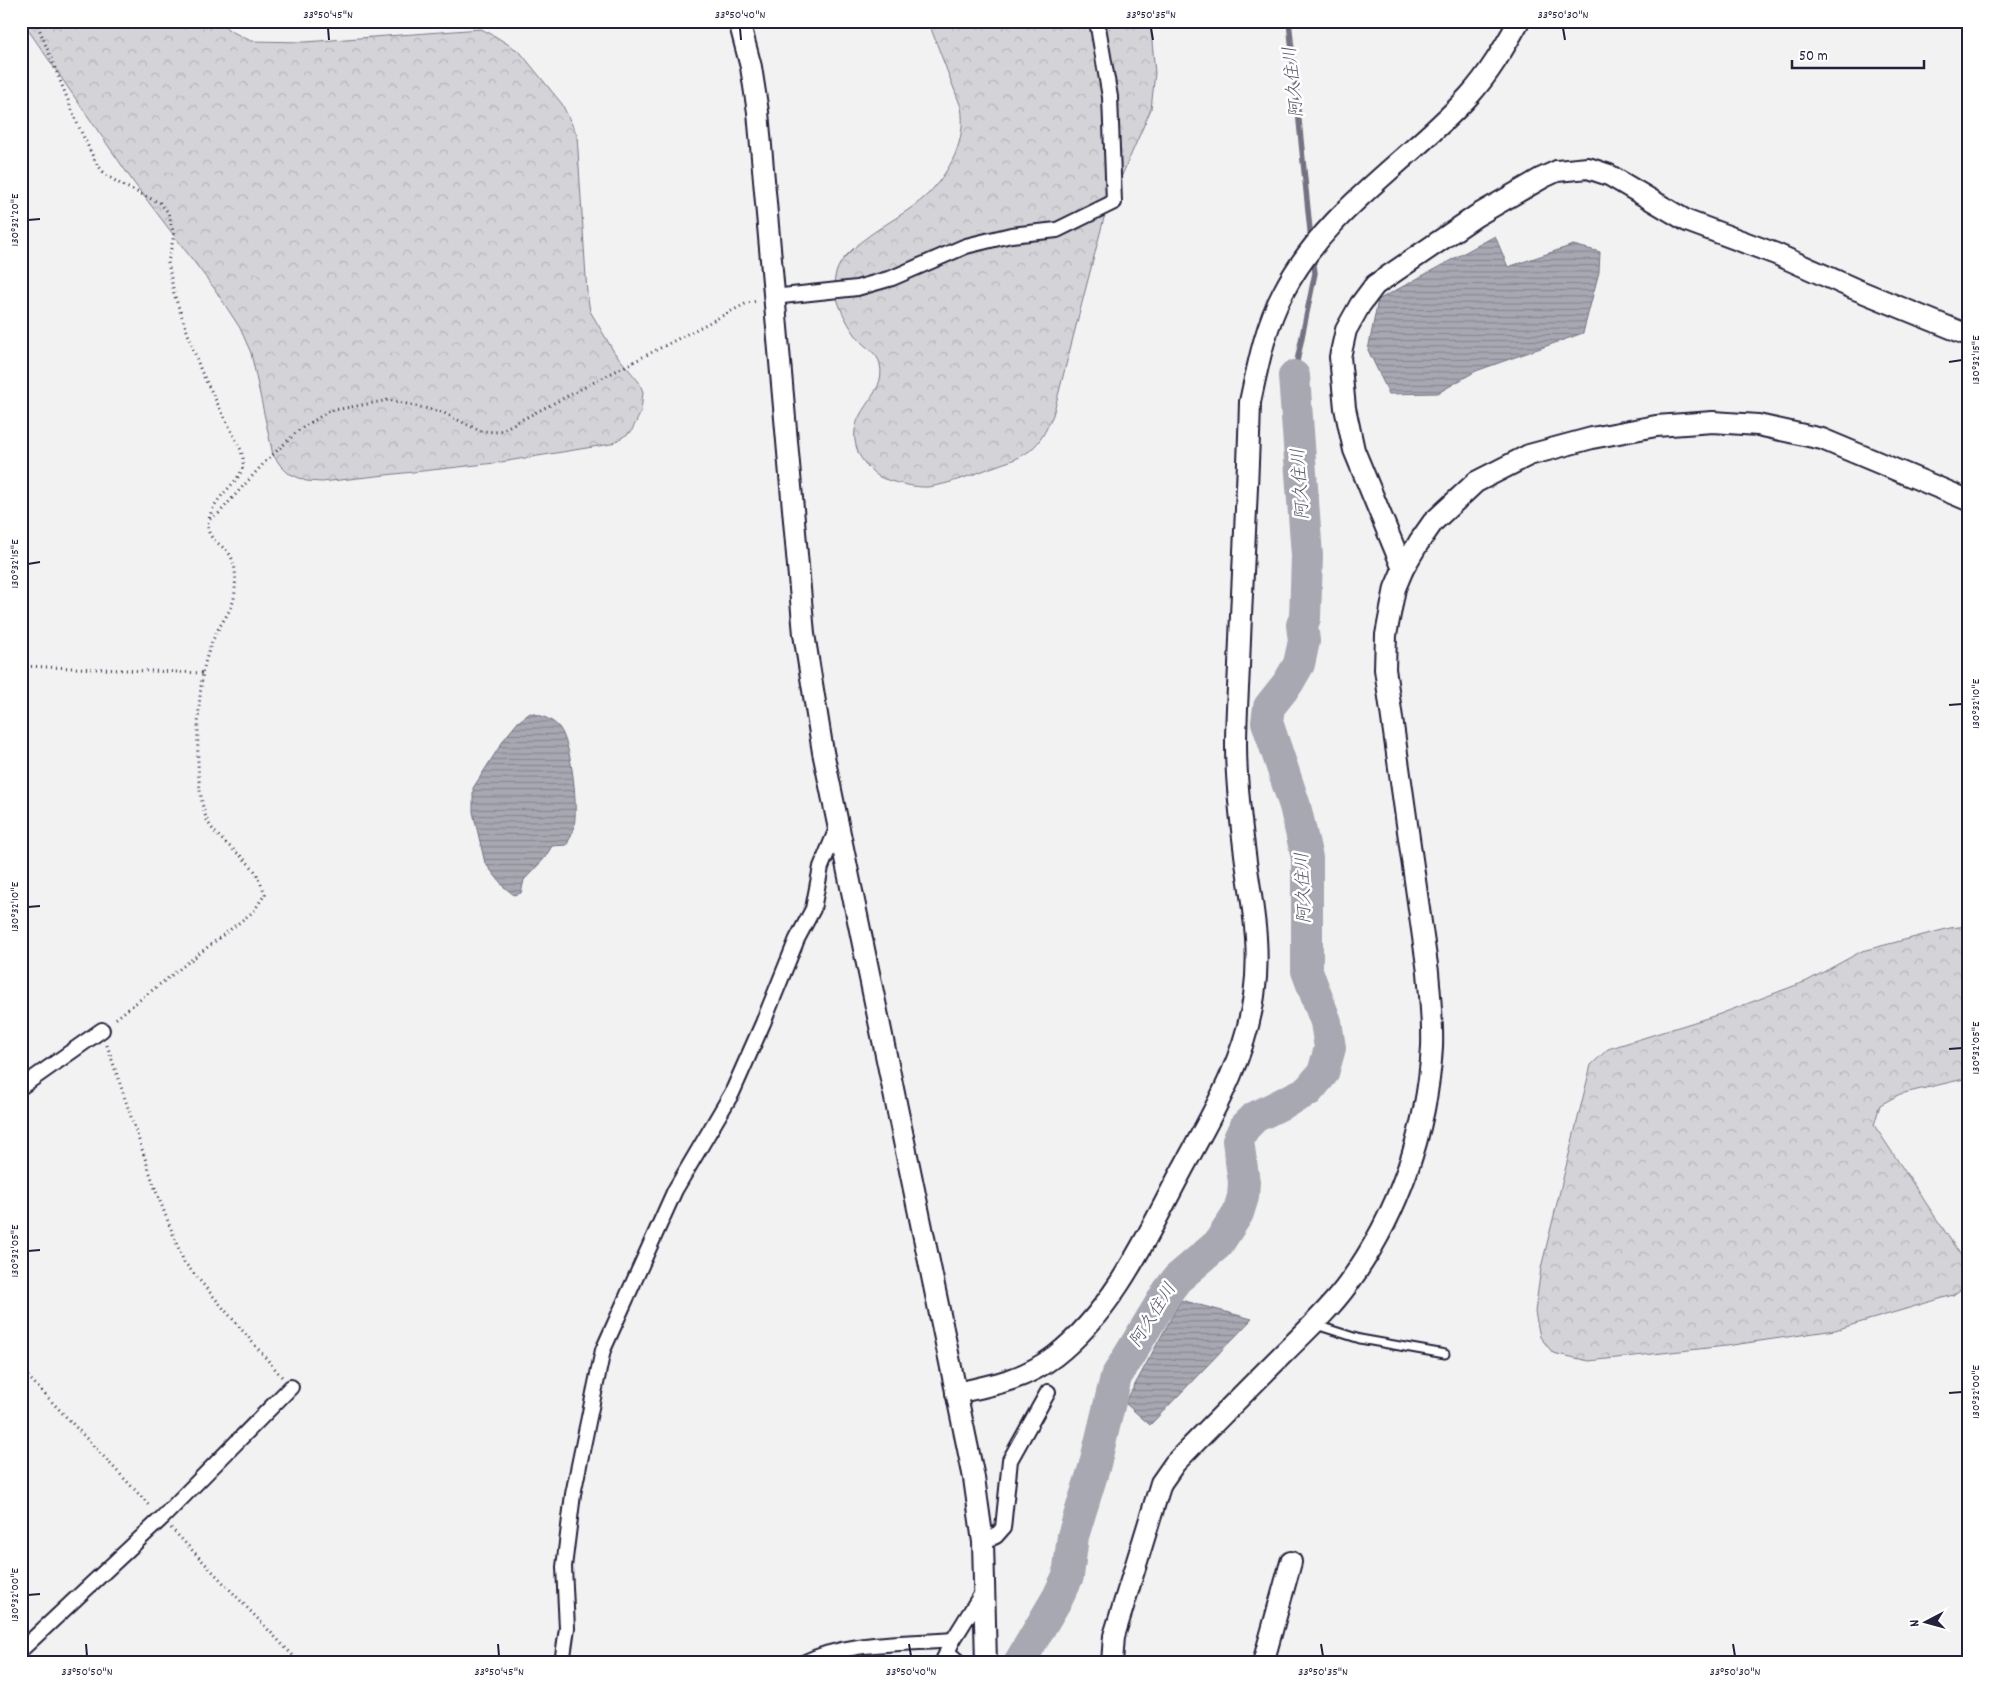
<svg xmlns="http://www.w3.org/2000/svg" width="1989" height="1684" font-family="Dekko,'Klee One',sans-serif">
<style>
.forest{fill:url(#forest-crowns);stroke:#7a7a8a}
.water{fill:url(#water-rules);stroke:#727282}
.lines{fill:none;stroke-linecap:round;stroke-linejoin:round}
.stream{stroke:#727282;stroke-width:5.5}
.river{stroke:#a8a8b2;stroke-width:32}
.lane-casing{stroke:#22223b;stroke-width:11}
.street-casing{stroke:#22223b;stroke-width:18}
.secondary-casing{stroke:#22223b;stroke-width:24}
.path{stroke:#22223b;stroke-width:3;stroke-dasharray:1 4;stroke-linecap:butt}
.lane{stroke:#fff;stroke-width:7}
.street{stroke:#fff;stroke-width:14}
.secondary{stroke:#fff;stroke-width:20}
.ticks{fill:none;stroke:#22223b;stroke-width:2}
.labels{text-anchor:middle;dominant-baseline:central;stroke-width:5;stroke-linejoin:round;paint-order:stroke}
.water-label{font-size:18px;font-style:italic;fill:#58586b;stroke:#fff}
.neatline{fill:none;stroke:#22223b;stroke-width:2}
.ticks-label{font-size:12px;text-anchor:middle;fill:#22223b}
</style>
<defs>
<pattern id="forest-crowns" width="20" height="18" patternUnits="userSpaceOnUse" patternTransform="scale(1.25)"><rect width="20" height="18" fill="#d3d3d8"/><path d="M2 6a3 3 0 1 1 6 0M12 15a3 3 0 1 1 6 0" fill="none" stroke="#b5b5ba"/></pattern>
<pattern id="water-rules" width="6" height="5" patternUnits="userSpaceOnUse" patternTransform="scale(1.25)"><rect width="6" height="5" fill="#a8a8b2"/><path d="M0 2.5h6" fill="none" stroke="#888892"/></pattern>
</defs>
<rect width="100%" height="100%" fill="#f2f2f3"/>
<filter id="ink" filterUnits="userSpaceOnUse"><feTurbulence type="fractalNoise" baseFrequency=".02" numOctaves="2"/><feDisplacementMap in="SourceGraphic" scale="10" xChannelSelector="R" yChannelSelector="G"/><feConvolveMatrix kernelMatrix="1 2 1 2 8 2 1 2 1" color-interpolation-filters="sRGB"/></filter>
<g filter="url(#ink)">
<g class="forest">
<path d="M22,21H219L229,30L251,41L305,42L481,29L495,36L520,52L562,104L577,135L587,293L590,311L614,352L639,382L643,392L641,412L631,432L611,444L495,463L322,482L306,481L288,473L281,466L273,455L251,353L240,328L214,288L134,183Z"/>
<path d="M928,21H1150L1155,73L1151,109L1105,214L1053,415C1046,430 1040,445 1025,454C1016,460 1003,463 993,467C972,475 950,484 928,487C918,488 889,482 880,477C872,473 861,460 858,452C842,411 888,398 880,364C877,353 869,350 861,342C848,327 829,293 836,273C840,259 852,250 862,241C882,225 909,212 927,195C950,172 967,140 961,107Z"/>
<path d="M1968,926V1078L1900,1094L1880,1105L1874,1125L1966,1263L1967,1285L1953,1295L1835,1330L1726,1346L1589,1361L1553,1353L1540,1337L1535,1312L1541,1268L1591,1065L1608,1049L1720,1014L1807,981L1862,951L1950,928Z"/>
</g>
<g class="water">
<path d="M1495,236L1508,267L1573,245L1600,252L1599,272L1583,333L1476,371L1438,393L1389,394L1368,350L1378,300Z"/>
<path d="M530,713C542,715 557,721 562,732C572,751 578,805 574,827C573,833 569,839 567,845L552,846L544,859L524,880L521,893L514,895L504,887L485,863L473,812V788L505,738L518,722Z"/>
<path d="M1181,1300L1252,1319L1150,1425L1125,1403Z"/>
</g>
<g class="lines">
<g class="stream">
<path d="M1289,21L1311,240"/>
<path d="M1294,376L1315,273L1313,257"/>
</g>
<path class="river" d="M1019,1663L1058,1597L1068,1576L1073,1536L1094,1468L1116,1377L1168,1291L1177,1279L1218,1244L1238,1213L1243,1197L1244,1182L1238,1141L1244,1128L1255,1117L1308,1091L1323,1073L1330,1048L1326,1022L1307,971V858L1295,806L1267,722L1269,707L1288,683L1299,664L1304,641L1302,625L1305,618L1307,556L1294,376"/>
<g class="lane-casing">
<path id="lane" d="M1316,1325L1360,1339L1445,1354"/>
</g>
<g class="street-casing">
<g id="street">
<path d="M773,297L857,288L892,278L966,246L1011,235L1057,230L1114,202L1110,97L1097,21"/>
<path d="M21,1087L102,1030"/>
<path d="M983,1542L996,1536L1003,1528L1010,1460L1048,1392"/>
<path d="M21,1650L162,1518L291,1387"/>
<path d="M947,1652L960,1663"/>
<path d="M562,1663L567,1628L564,1567L573,1494L603,1350L675,1190L732,1093L763,1023L797,939L813,909L821,867L838,826"/>
<path d="M803,1663C846,1641 906,1644 953,1640"/>
<path d="M942,1663L953,1640L984,1590"/>
</g>
</g>
<g class="secondary-casing">
<g id="secondary">
<path d="M739,21L751,67L758,112L804,634L823,752L974,1478L983,1542L986,1663"/>
<path d="M1403,569L1354,450L1345,408L1340,357L1346,330L1360,305L1375,285L1476,216L1542,178L1557,171L1588,168L1609,175L1687,221L1776,254L1855,289L1968,335"/>
<path d="M956,1393C993,1385 1024,1380 1055,1356C1114,1310 1147,1236 1181,1172C1211,1116 1245,1061 1254,996C1261,947 1253,910 1246,862C1241,824 1236,784 1236,745C1236,718 1238,692 1239,666C1242,578 1248,490 1250,402C1258,365 1265,327 1283,293C1325,211 1407,163 1468,97C1489,74 1504,48 1519,21"/>
<path d="M1112,1663L1114,1636L1161,1483L1175,1463C1211,1426 1248,1389 1284,1353C1306,1331 1330,1309 1348,1284C1398,1215 1427,1132 1432,1047C1433,1022 1430,997 1428,972L1385,669L1386,635L1395,588L1403,569L1419,542L1433,522L1476,482L1529,455L1592,438L1656,426L1713,422L1758,425L1822,439L1968,500"/>
<path d="M1263,1663L1291,1562"/>
</g>
</g>
<g class="path">
<path d="M36,21L78,125L96,163L106,175L122,185L160,203L168,212L174,235L168,262L174,294L201,371L241,450C242,455 244,460 243,465C241,484 210,496 208,526C207,540 224,545 230,555C236,564 236,579 235,589C235,607 224,618 216,633C210,646 205,660 203,673C197,706 193,796 209,824C221,843 241,853 254,870C259,877 262,887 265,894L254,911L114,1020"/>
<path d="M210,519L219,513L264,463L299,430L329,411L389,400L442,412L480,431L498,432L747,303L757,301"/>
<path d="M21,666L203,673"/>
<path d="M107,1045L156,1191L184,1262L282,1377"/>
<path d="M21,1369L151,1507"/>
<path d="M171,1528L300,1663"/>
</g>
<use href="#lane" class="lane"/>
<use href="#street" class="street"/>
<use href="#secondary" class="secondary"/>
</g>
</g>
<path class="ticks" d="M328,28L329,40M740,28L741,40M1151,28L1153,40M1563,28L1565,40M28,220L40,219M1949,362L1962,360M28,564L40,562M1949,705L1962,704M28,907L40,906M1949,1049L1962,1048M28,1251L40,1250M1949,1393L1962,1392M28,1595L40,1594M86,1644L87,1656M498,1644L499,1656M909,1644L911,1656M1321,1644L1323,1656M1733,1644L1735,1656"/>
<g class="labels">
<g class="water-label">
<text transform="translate(1295 82) rotate(-96)">阿久住川</text>
<text transform="translate(1302 484) rotate(-94)">阿久住川</text>
<text transform="translate(1305 888) rotate(-92)">阿久住川</text>
<text transform="translate(1154 1316) rotate(-58)">阿久住川</text>
</g>
</g>
<rect width="1989" height="1684" fill="none" stroke="#fff" stroke-width="55"/>
<g transform="translate(1926 1622) rotate(264)" stroke="#ffffff" stroke-width="4" paint-order="stroke">
<path d="M0-4L9 19L0 12L-9 19Z" fill="#22223b"/>
<text y="-8" font-size="14" font-weight="bold" text-anchor="middle" fill="#22223b">N</text>
</g>
<path d="M1792 60v8h132v-8" fill="none" stroke="#22223b" stroke-width="2.5"/>
<text x="1799" y="60" font-size="15" fill="#22223b" stroke="#ffffff" stroke-width="4" paint-order="stroke">50 m</text>
<rect x="28" y="28" width="1934" height="1628" class="neatline"/>
<g class="ticks-label">
<text x="328" y="18">33°50'45"N</text>
<text x="740" y="18">33°50'40"N</text>
<text x="1151" y="18">33°50'35"N</text>
<text x="1563" y="18">33°50'30"N</text>
<text transform="translate(14 220) rotate(-90)" y="4">130°32'20"E</text>
<text transform="translate(1975 360) rotate(-90)" y="4">130°32'15"E</text>
<text transform="translate(14 564) rotate(-90)" y="4">130°32'15"E</text>
<text transform="translate(1975 704) rotate(-90)" y="4">130°32'10"E</text>
<text transform="translate(14 907) rotate(-90)" y="4">130°32'10"E</text>
<text transform="translate(1975 1048) rotate(-90)" y="4">130°32'05"E</text>
<text transform="translate(14 1251) rotate(-90)" y="4">130°32'05"E</text>
<text transform="translate(1975 1392) rotate(-90)" y="4">130°32'00"E</text>
<text transform="translate(14 1595) rotate(-90)" y="4">130°32'00"E</text>
<text x="87" y="1675">33°50'50"N</text>
<text x="499" y="1675">33°50'45"N</text>
<text x="911" y="1675">33°50'40"N</text>
<text x="1323" y="1675">33°50'35"N</text>
<text x="1735" y="1675">33°50'30"N</text>
</g>
</svg>
